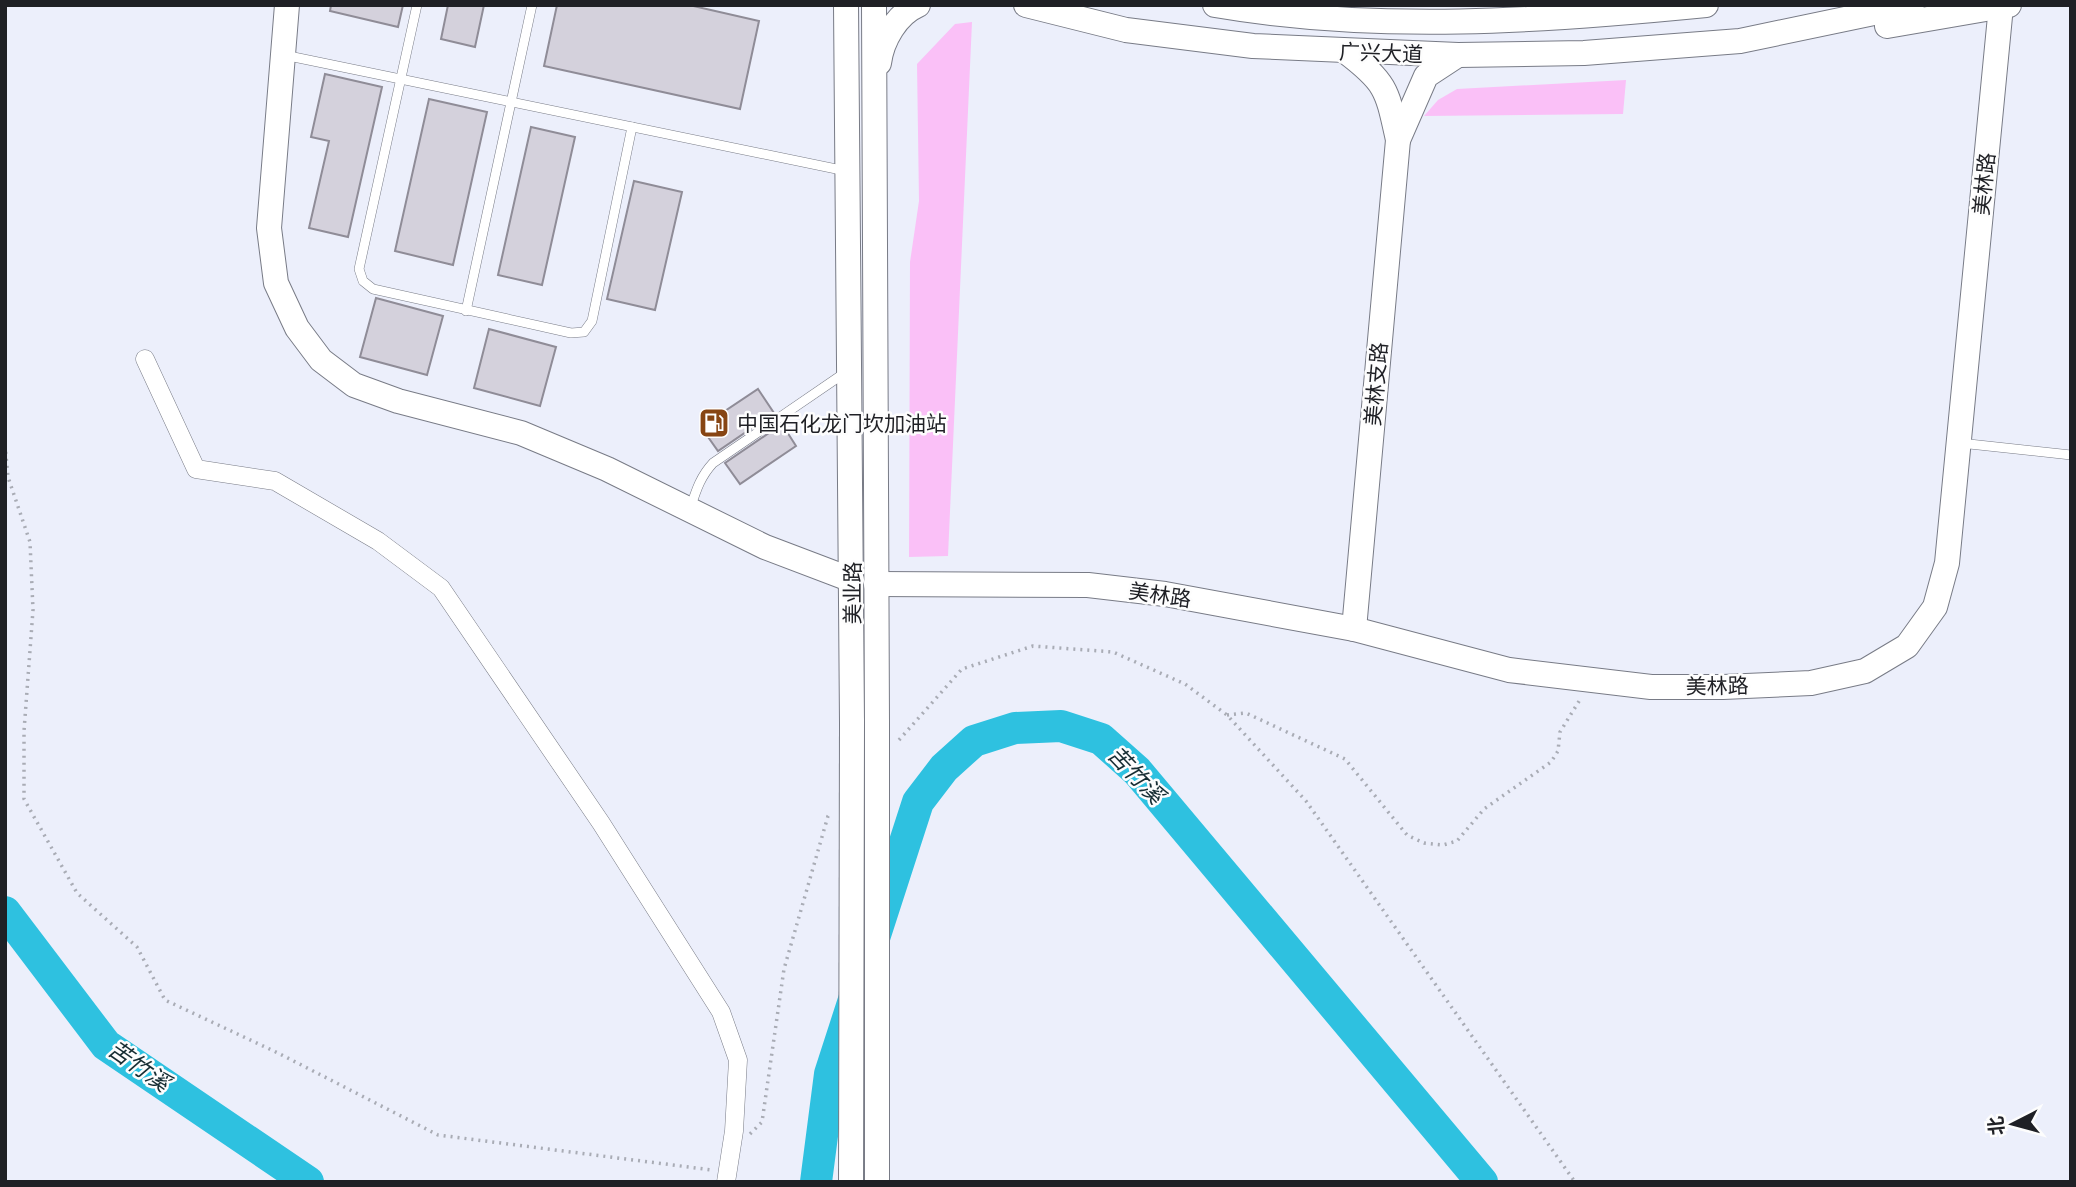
<svg xmlns="http://www.w3.org/2000/svg" width="2076" height="1187" font-family="'Space Grotesk','Noto Sans SC',sans-serif">
<style>
.green{fill:#fac0f7}
.lines{fill:none;stroke-linecap:round;stroke-linejoin:round}
.river{stroke:#2ec1e0;stroke-width:32}
.building{fill:#d4d1dc;stroke:#8f8c97;stroke-width:2}
.lane-casing{stroke:#787b86;stroke-width:10}
.street-casing{stroke:#787b86;stroke-width:19}
.secondary-casing{stroke:#787b86;stroke-width:26}
.path{stroke:#a9acb5;stroke-width:3.5;stroke-dasharray:2 5;stroke-linecap:butt}
.lane{stroke:#fff;stroke-width:9}
.street{stroke:#fff;stroke-width:18}
.secondary{stroke:#fff;stroke-width:24}
.secondary-bridge-casing{stroke:#787b86;stroke-width:26;stroke-linecap:butt}
.secondary-bridge{stroke:#fff;stroke-width:24}
.labels{text-anchor:middle;dominant-baseline:central;stroke-width:5;stroke-linejoin:round;paint-order:stroke}
.street-label{font-size:21px;fill:#1f2025;stroke:#fdfdfd}
.poi-label{font-size:21px;fill:#1f2025;stroke:#fdfdfd;text-anchor:start}
.water-label{font-size:23px;font-style:italic;fill:#162d33;stroke:#fdfdfd}
</style>
<rect width="100%" height="100%" fill="#eceffb"/>
<g class="green">
<path d="M972,22L948,556L909,557L910,262L919,201L917,64L955,24Z"/>
<path d="M1626,80L1623,114L1424,116L1438,100L1457,89Z"/>
</g>
<g class="lines">
<g class="river">
<path d="M5,912L106,1045L308,1182"/>
<path d="M816,1182L830,1074L918,802L944,768L974,741L1015,728L1061,726L1101,739L1137,771L1482,1182"/>
</g>
</g>
<g class="building">
<path d="M331,5H403L398,27L330,11Z"/>
<path d="M448,5H484L475,47L441,39Z"/>
<path d="M557,5H689L759,21L740,109L544,66Z"/>
<path d="M325,74L382,87L348,237L309,228L329,141L311,137Z"/>
<path d="M429,99L487,112L453,265L395,251Z"/>
<path d="M531,127L575,137L542,285L498,275Z"/>
<path d="M634,181L682,192L655,310L607,299Z"/>
<path d="M376,298L443,316L427,375L360,357Z"/>
<path d="M489,329L556,347L540,406L474,388Z"/>
<path d="M758,389L774,413L718,451L701,427Z"/>
<path d="M782,424L796,446L740,484L725,463Z"/>
</g>
<g class="lines">
<g class="lane-casing">
<g id="lane">
<path d="M417,5L359,269L363,281L373,289L571,333L584,332L592,321L632,127"/>
<path d="M284,55L846,171"/>
<path d="M466,311L532,5"/>
<path d="M1960,443L2071,455"/>
<path d="M690,509C696,491 700,477 713,463L846,372"/>
</g>
</g>
<g class="street-casing">
<path id="street" d="M145,359L196,469L275,481L378,541L441,588L601,823L721,1012L738,1060L734,1131L726,1182"/>
</g>
<g class="secondary-casing">
<g id="secondary">
<path d="M287,5L269,228L276,283L297,328L321,360L354,385L398,401L521,433L607,469L765,547L852,580"/>
<path d="M846,5L852,722"/>
<path d="M874,5L877,723"/>
<path d="M1026,5L1126,30L1253,46L1458,55L1584,53L1740,41L1912,5"/>
<path d="M1215,5C1377,33 1544,21 1706,5"/>
<path d="M1887,26L2009,5"/>
<path d="M1346,52C1387,83 1387,90 1398,140L1354,629"/>
<path d="M879,63C882,40 897,14 918,5"/>
<path d="M1398,140L1426,76L1458,55"/>
<path d="M876,584L1088,585L1165,594L1354,629L1509,670L1651,687H1723L1811,683L1865,671L1907,646L1935,607L1947,563L2001,6"/>
</g>
</g>
<g class="path">
<path d="M5,445L8,477L30,542L33,610L24,731V799L77,893L137,947L165,1000L278,1053L438,1135L712,1170"/>
<path d="M1227,715L1246,713L1345,759L1407,835L1424,843L1443,845L1457,841L1484,809L1551,762L1558,751L1560,732L1581,698"/>
<path d="M899,740L962,669L1033,646L1113,652L1185,684L1227,715L1306,801L1575,1182"/>
<path d="M750,1134L762,1122L784,969L828,816L831,812"/>
</g>
<use href="#lane" class="lane"/>
<use href="#street" class="street"/>
<use href="#secondary" class="secondary"/>
<g class="secondary-bridge-casing">
<g id="secondary-bridge">
<path d="M851,1182L852,722"/>
<path d="M877,1182V723"/>
</g>
</g>
<use href="#secondary-bridge" class="secondary-bridge"/>
</g>
<defs>
<g id="fuel-square" transform="scale(1.575)"><rect x="-9" y="-9" width="18" height="18" rx="4" fill="#874513" stroke="#fdfdfd"/><path d="M-5.5-6h7V0h2V4h1.3V-2.5L3-4.5l.8-.8L6-3V5H2.5V1h-1V6h-7ZM-4.2-4.7v3.2H.2V-4.7Z" fill="#fff"/></g>
</defs>
<g fill-rule="evenodd">
<use href="#fuel-square" x="714" y="423"/>
</g>
<g class="labels">
<g class="street-label">
<text transform="translate(1381 53) rotate(2)">广兴大道</text>
<text transform="translate(1984 184) rotate(-84)">美林路</text>
<text transform="translate(1376 384) rotate(-85)">美林支路</text>
<text transform="translate(852 593) rotate(-90)">美业路</text>
<text transform="translate(1160 595) rotate(8)">美林路</text>
<text transform="translate(1717 686) rotate(-1)">美林路</text>
</g>
<g class="poi-label">
<text x="737" y="423">中国石化龙门坎加油站</text>
</g>
<g class="water-label">
<text transform="translate(1136 775) rotate(46)">苦竹溪</text>
<text transform="translate(139 1066) rotate(35)">苦竹溪</text>
</g>
</g>
<rect width="2076" height="1187" fill="none" stroke="#1f2025" stroke-width="14"/>
<g transform="translate(2013 1124) rotate(264)" stroke="#fdfdfd" stroke-width="5" paint-order="stroke">
<path d="M0-5L12 26L0 18L-12 26Z" fill="#1f2025"/>
<text y="-10" font-size="19" font-weight="bold" text-anchor="middle" fill="#1f2025">北</text>
</g>
</svg>
